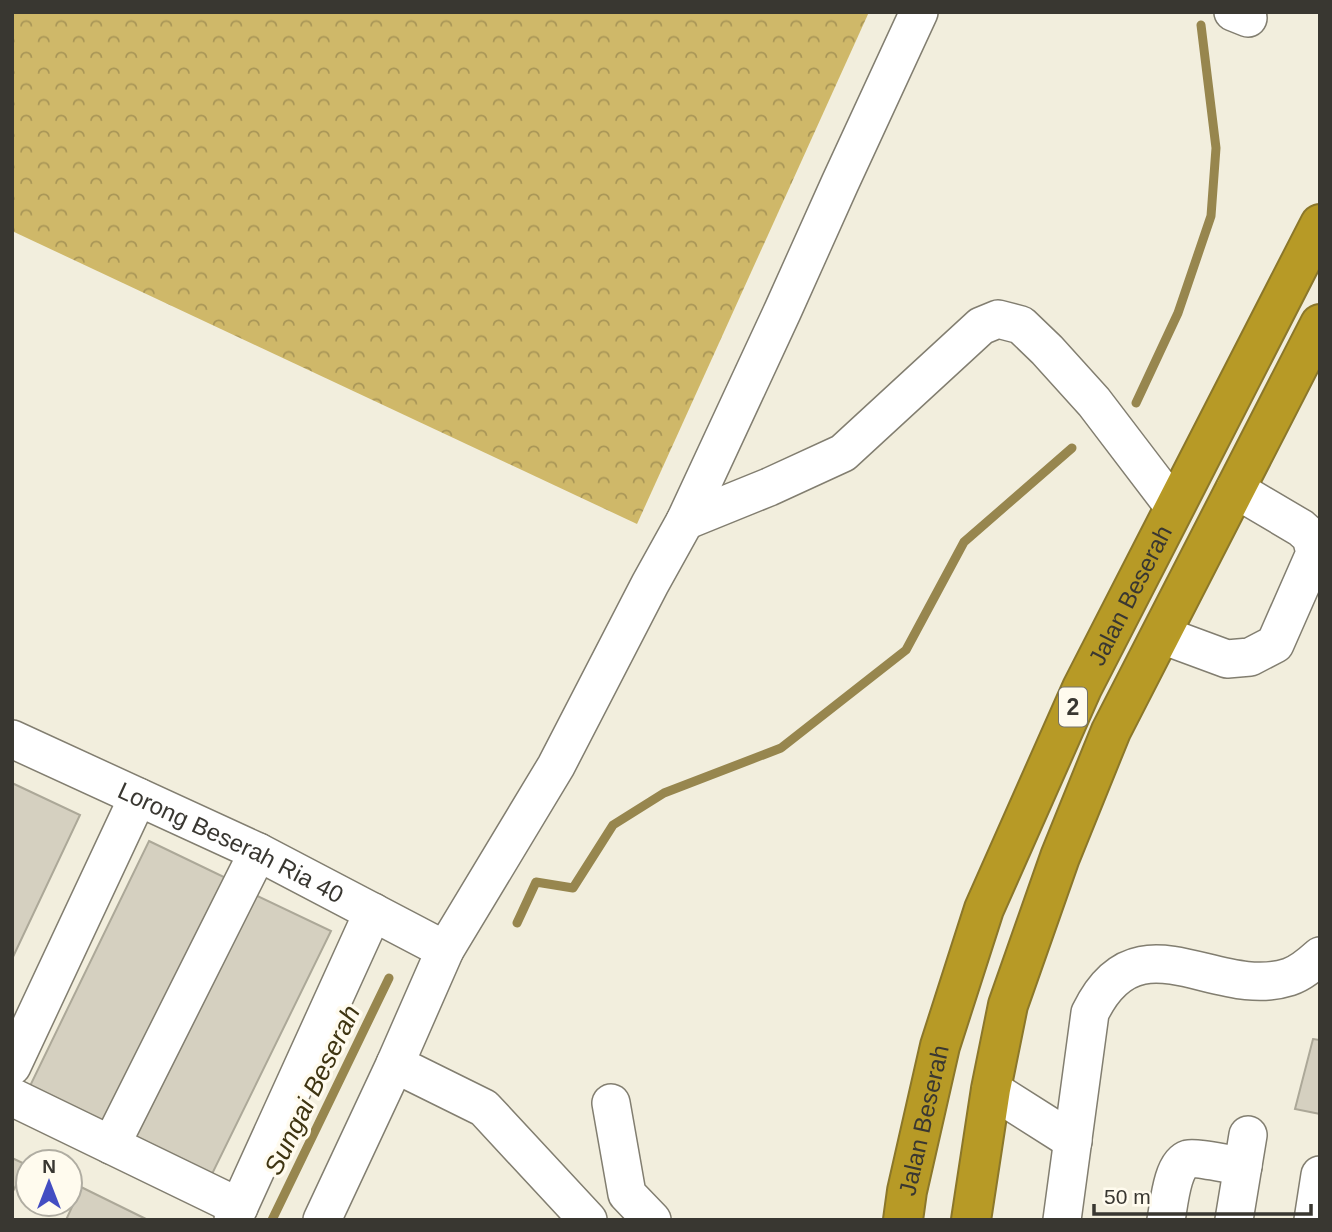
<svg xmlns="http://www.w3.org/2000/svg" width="1332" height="1232" font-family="Arial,sans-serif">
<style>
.forest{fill:url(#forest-crowns)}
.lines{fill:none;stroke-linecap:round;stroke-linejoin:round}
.stream{stroke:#97864e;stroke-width:9}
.building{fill:#d5d0c0;stroke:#aca898;stroke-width:2}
.minor-casing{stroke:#827e70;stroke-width:40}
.highway-casing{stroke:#8b772a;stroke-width:42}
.minor{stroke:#fff;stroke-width:37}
.highway{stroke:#b79a26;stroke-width:38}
.labels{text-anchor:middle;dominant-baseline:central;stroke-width:7;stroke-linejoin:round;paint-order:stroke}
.shield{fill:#fffbee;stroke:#74726a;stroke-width:2}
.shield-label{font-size:23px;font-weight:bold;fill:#393731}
.street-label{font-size:24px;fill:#393731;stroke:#fffbee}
.water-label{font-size:26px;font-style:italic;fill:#3e3411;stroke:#fffbee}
</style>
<defs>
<pattern id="forest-crowns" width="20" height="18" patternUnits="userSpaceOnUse" patternTransform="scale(1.75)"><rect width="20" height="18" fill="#cfb869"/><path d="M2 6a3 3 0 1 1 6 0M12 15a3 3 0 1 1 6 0" fill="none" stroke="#a99657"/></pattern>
</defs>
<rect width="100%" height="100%" fill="#f2eedd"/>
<path class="forest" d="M12,12H869L637,524L12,231Z"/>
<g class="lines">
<g class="stream">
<path d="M1136,403L1178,313L1211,216L1216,148L1201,25"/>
<path d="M517,923L536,882L573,888L613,825L664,793L781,748L906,650L964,542L1072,448"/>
<path d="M272,1220L389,978"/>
</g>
</g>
<g class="building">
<path d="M12,783L80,815L12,959Z"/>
<path d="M149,841L228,879L108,1126L29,1088Z"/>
<path d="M253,894L331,931L212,1174L134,1137Z"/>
<path d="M1313,1039L1320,1040V1114L1295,1109Z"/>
<path d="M12,1158L27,1165L12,1193Z"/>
<path d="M81,1187L148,1220H66Z"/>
<path d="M42,1204H60L56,1213L41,1207Z"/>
</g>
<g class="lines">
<g class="minor-casing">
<g id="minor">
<path d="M1233,12L1248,18"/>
<path d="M685,521L769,487L843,453L981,326L998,319L1021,325L1047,350L1094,402L1174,507"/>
<path d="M1162,635L1227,659L1250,657L1275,644L1315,553L1311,537L1301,528L1235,489"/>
<path id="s1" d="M12,739L258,852L445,950"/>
<path d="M395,1064L484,1108L588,1220"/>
<path d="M12,1066L138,797"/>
<path d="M991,1089L1073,1141"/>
<path d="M12,1097L239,1207"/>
<path d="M611,1103L627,1194L652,1220"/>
<path d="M111,1145L258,852"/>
<path d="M233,1220L373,912"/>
<path d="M322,1220L395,1064L445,950L556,766L650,584L685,521L783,310L840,183L919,12"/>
<path d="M1062,1220L1090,1013C1138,913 1215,1001 1289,977C1301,973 1310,965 1320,956"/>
<path d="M1166,1220C1169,1205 1172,1164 1188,1159C1197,1157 1231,1165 1243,1166"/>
<path d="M1234,1220L1248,1135"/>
<path d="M1313,1220L1320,1175"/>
</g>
</g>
<g class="highway-casing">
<g id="highway">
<path id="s2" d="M903,1220L907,1191L940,1046L984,909L1082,688L1320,224"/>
<path d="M971,1220L991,1089L1008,1005L1060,857L1111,731L1320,324"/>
</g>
</g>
<use href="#minor" class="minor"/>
<use href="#highway" class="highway"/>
</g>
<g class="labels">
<rect class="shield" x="1059" y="687.5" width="28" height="39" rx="5"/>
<g class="shield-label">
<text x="1073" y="707">2</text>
</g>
<g class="street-label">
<text stroke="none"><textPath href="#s2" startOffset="668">Jalan Beserah</textPath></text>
<text stroke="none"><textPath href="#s1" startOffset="242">Lorong Beserah Ria 40</textPath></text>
<text stroke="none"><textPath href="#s2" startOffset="102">Jalan Beserah</textPath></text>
</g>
<g class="water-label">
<text transform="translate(312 1090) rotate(-64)">Sungai Beserah</text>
</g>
</g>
<rect width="1332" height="1232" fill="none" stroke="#393731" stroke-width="28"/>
<g transform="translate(49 1183)"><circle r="33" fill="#fffbee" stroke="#b0ada2" stroke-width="2"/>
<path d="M0-5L12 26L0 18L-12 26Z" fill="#434dc2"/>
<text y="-10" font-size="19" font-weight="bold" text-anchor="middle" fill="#393731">N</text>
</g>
<path d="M1094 1204v10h217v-10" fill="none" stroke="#393731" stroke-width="3.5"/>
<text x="1104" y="1204" font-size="21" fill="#393731" stroke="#fffbee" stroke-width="5" paint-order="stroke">50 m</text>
</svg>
